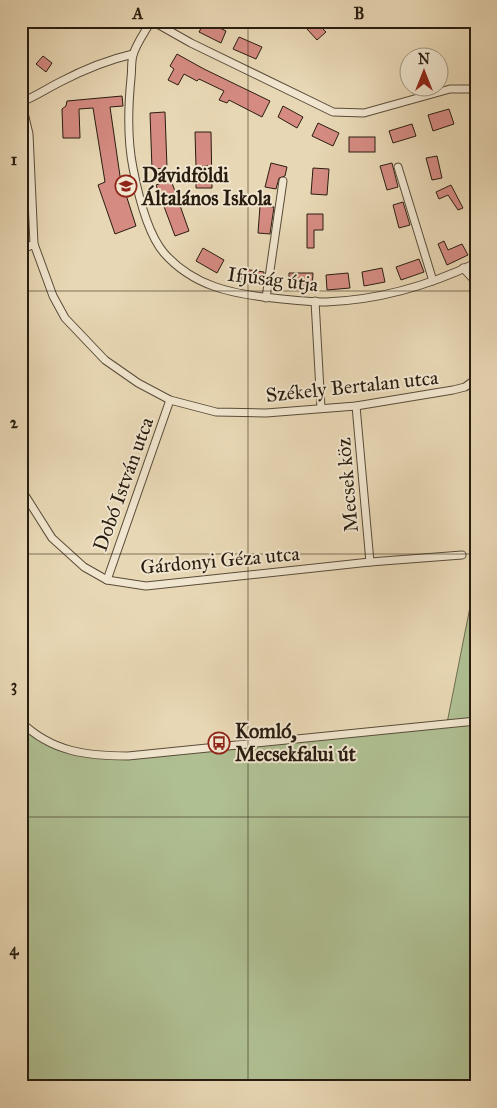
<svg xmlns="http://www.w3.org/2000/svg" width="497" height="1108" font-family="'IM FELL Great Primer',serif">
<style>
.green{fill:#afbf92;stroke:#6c6e51}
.building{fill:#d58b82;stroke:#291d10}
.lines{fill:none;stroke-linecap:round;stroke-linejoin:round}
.street-casing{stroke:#594c39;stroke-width:9}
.street{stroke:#f0e5ce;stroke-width:7}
.grid{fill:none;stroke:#291d10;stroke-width:1;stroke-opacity:0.55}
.labels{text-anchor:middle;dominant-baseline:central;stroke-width:4;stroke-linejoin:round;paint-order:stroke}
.poi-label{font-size:20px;font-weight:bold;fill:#291d10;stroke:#f0e5ce;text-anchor:start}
.street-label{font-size:20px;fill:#291d10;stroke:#f0e5ce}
.neatline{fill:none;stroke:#291d10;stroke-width:2}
.grid-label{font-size:16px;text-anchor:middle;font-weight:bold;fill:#291d10}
</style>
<rect width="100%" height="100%" fill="#e8d7b4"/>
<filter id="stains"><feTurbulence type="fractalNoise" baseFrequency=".004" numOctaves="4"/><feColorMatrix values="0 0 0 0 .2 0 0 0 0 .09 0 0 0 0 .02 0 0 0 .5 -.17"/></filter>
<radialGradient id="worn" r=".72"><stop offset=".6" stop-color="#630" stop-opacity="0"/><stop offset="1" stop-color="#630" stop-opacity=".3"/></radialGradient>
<path class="green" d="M476,577V1087H21V722L40,739L100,756L447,723Z"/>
<g class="building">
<path d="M205,21L226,31L221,43L199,32Z"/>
<path d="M315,21L326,32L317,40L307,29Z"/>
<path d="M239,37L262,47L256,59L233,49Z"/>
<path d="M177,54L204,69L270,101L262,117L229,100L227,103L219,100L224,91L199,79L197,81L184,74L178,85L168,80L174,69L170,66Z"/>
<path d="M43,56L52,63L46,72L36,64Z"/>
<path d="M122,96L123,106L110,107L120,176L136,226L115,234L98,185L105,182L93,108L79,109L80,138H63L62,109L66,106L67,101Z"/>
<path d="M283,106L303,117L297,128L278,117Z"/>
<path d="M449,109L454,124L433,131L428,115Z"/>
<path d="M165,112L167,168L152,169L150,113Z"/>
<path d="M318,123L339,133L333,146L312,136Z"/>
<path d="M412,124L416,136L393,143L389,131Z"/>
<path d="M195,132H211L212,188H196V171L208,166L196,167Z"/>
<rect x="349" y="137" width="26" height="15"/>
<path d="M437,156L442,178L432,180L426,158Z"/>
<path d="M271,163L287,167L285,176L279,178L276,189L265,187Z"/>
<path d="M392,163L398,187L387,190L380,166Z"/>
<path d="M313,168L329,169L327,195L311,194Z"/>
<path d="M171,180L189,231L175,236L156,185Z"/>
<path d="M451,185L463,208L458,210L448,195L439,199L436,192Z"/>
<path d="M403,202L410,225L399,228L393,205Z"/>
<path d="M260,206L274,207L270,234L258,233Z"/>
<path d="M307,214H323V230H314V248H307Z"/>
<path d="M444,241L448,250L462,244L468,255L447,265L438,244Z"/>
<path d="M203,248L224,260L217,273L196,261Z"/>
<path d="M419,259L424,272L401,280L396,267Z"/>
<path d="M382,268L385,282L364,286L362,272Z"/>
<path d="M243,269L264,272L263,284L241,280Z"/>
<path d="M289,273H313L312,290L289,289Z"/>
<path d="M348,273L350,288L327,290L326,275Z"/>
</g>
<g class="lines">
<g class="street-casing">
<g id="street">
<path d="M151,21C145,32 136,44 133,55C131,62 132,70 131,78C128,108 127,138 133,168C138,194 147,233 164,253C193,286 232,294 273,298C291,300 309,302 326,302C378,300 430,285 476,263"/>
<path d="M152,21L191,43L333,112L364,113L450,89H476"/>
<path d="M21,100L29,134L34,244L53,296L65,318L105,360L138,383L170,400L216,412L266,413L356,406L453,390L465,387L476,379"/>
<path d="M21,102C35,97 46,89 60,82C83,70 107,60 133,54"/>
<path d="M398,167L433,281"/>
<path d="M21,250L34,244"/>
<path d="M463,268L476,282"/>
<path d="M266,298L283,181"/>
<path d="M315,301L321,408"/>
<path d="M356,406L370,562"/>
<path d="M21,489L52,538L84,567L107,580L146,586L370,562L462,555"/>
<path d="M107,580L170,400"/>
<path d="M21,722C52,752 87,756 128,756L476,721"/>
</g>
</g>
<use href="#street" class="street"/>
</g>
<path class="grid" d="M248,21V1087M21,291H476M21,554H476M21,817H476"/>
<defs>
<g id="school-ring" transform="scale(1.125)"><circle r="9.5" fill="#f0e5ce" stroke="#8f2418" stroke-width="1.5"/><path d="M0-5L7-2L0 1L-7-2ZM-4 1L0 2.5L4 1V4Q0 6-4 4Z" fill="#8f2418"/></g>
<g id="bus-ring" transform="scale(1.125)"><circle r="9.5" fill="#f0e5ce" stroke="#8f2418" stroke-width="1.5"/><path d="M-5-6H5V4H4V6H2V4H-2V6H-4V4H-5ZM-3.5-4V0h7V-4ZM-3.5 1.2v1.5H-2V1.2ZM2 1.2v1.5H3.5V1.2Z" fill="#8f2418"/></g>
</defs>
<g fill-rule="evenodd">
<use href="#school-ring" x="126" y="186"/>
<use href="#bus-ring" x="219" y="743"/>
</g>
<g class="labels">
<g class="poi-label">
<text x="142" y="175">Dávidföldi<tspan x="142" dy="23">Általános Iskola</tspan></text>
<text x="235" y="731">Komló,<tspan x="235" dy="23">Mecsekfalui út</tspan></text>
</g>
<g class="street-label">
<text transform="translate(273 279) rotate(7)">Ifjúság útja</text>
<text transform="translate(352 386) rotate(-6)">Székely Bertalan utca</text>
<text transform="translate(123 484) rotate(-70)">Dobó István utca</text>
<text transform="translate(347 485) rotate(-95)">Mecsek köz</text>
<text transform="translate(220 560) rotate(-5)">Gárdonyi Géza utca</text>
</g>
</g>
<rect width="497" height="1108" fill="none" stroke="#e8d7b4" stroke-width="55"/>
<g transform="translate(424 72)"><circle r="24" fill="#f0e5ce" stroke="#a09582"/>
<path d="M0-4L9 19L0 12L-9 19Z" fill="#8f2418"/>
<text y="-8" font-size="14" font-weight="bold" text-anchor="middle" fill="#291d10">N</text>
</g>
<rect x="28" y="28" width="442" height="1052" class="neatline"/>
<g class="grid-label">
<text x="138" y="19">A</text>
<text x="359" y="19">B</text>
<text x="14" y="165">1</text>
<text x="14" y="428">2</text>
<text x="14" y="691">3</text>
<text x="14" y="955">4</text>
</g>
<rect width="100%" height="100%" filter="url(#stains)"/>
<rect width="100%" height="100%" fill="url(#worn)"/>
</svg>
